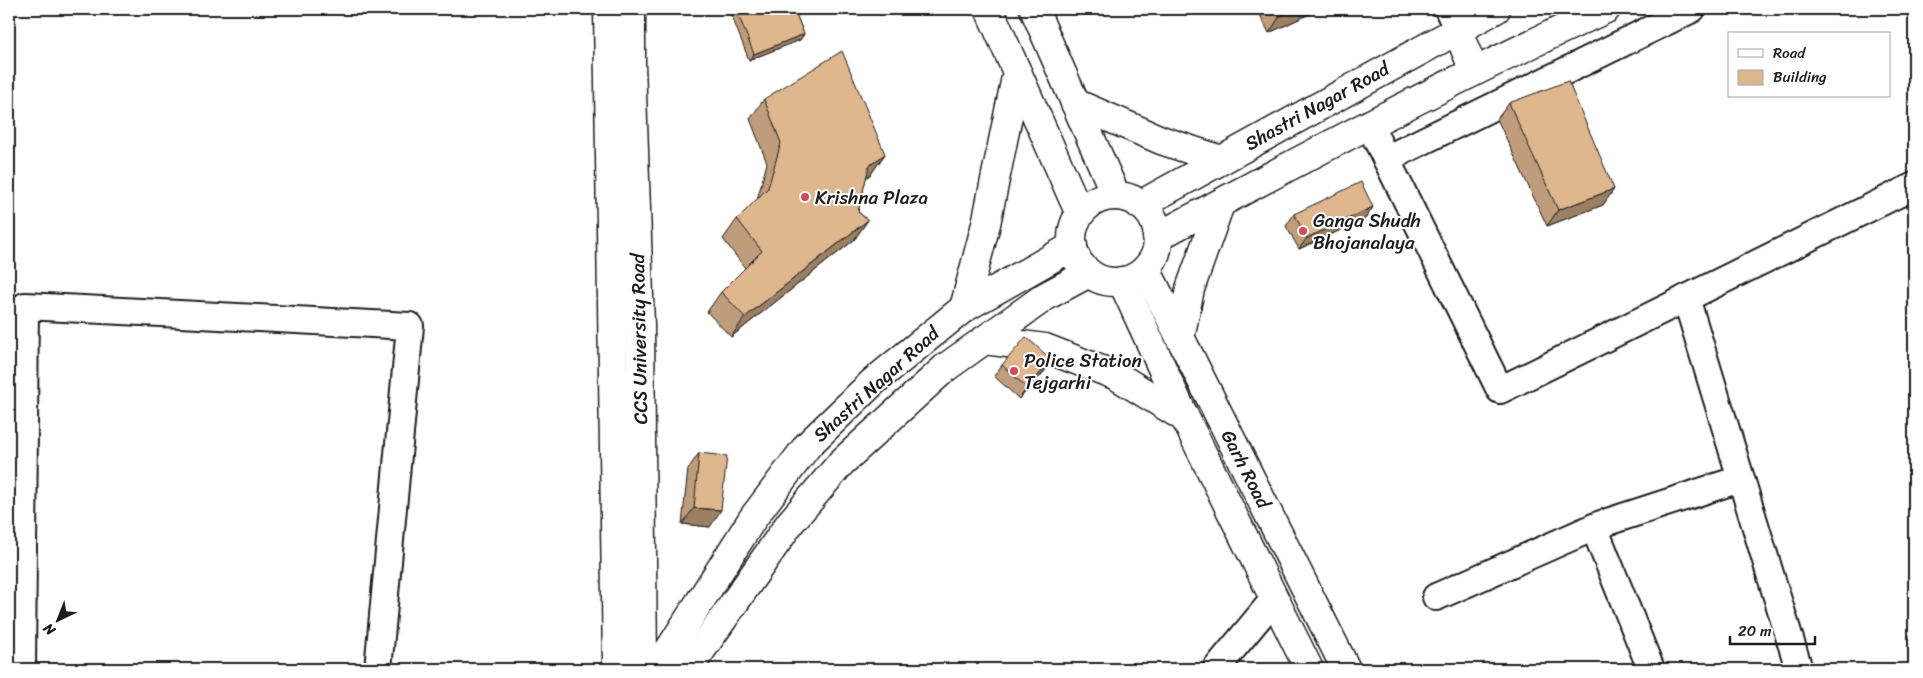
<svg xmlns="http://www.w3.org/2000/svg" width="1923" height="678" font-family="Sriracha,sans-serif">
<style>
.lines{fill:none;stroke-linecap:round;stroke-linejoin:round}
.minor-casing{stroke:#1c1c1c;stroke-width:30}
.primary-casing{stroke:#1c1c1c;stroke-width:31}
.trunk-casing{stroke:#1c1c1c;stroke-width:31}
.minor{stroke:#fff;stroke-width:26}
.primary{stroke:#fff;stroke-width:28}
.trunk{stroke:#fff;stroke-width:28}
.wall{fill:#bf9d7b;stroke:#1c1c1c}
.shaded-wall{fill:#9b8064;stroke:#1c1c1c}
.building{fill:#deb78f;stroke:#1c1c1c}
.poi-dot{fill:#d1495b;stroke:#fff;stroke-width:2}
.labels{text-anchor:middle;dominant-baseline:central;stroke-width:4;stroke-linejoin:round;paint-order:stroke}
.street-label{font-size:19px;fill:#1c1c1c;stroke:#fff}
.poi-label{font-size:19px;fill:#1c1c1c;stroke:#fff;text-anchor:start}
</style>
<rect width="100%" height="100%" fill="#fff"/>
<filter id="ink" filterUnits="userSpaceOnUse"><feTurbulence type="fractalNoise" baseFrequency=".02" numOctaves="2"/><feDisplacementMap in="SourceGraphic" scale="10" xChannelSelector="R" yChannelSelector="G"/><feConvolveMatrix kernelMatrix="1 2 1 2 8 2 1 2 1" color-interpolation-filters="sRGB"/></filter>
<g filter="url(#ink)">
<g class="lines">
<g class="minor-casing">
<g id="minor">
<path d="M1448,9L1457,29"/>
<path d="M1369,124L1500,390L1914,186"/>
<path d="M1386,159L1692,9"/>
<path d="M1686,298L1799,669"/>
<path d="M1594,527L1651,669"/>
<path d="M1436,597L1601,524L1740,479"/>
<path d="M22,669L25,306L410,326L378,669"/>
<path d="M1216,669L1274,599"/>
</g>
</g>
<g class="primary-casing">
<g id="primary">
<path d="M1146,269L1346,669"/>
<path d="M1122,281L1185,418L1309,669"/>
</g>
</g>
<g class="trunk-casing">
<g id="trunk">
<path d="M608,9L617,669"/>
<path d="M631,9V64L640,325L643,669"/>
<path d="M989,9L1080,214"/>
<path d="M1034,9L1116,196"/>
<path d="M1457,29L1474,71"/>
<path d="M1075,103L1161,140L1221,160"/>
<circle cx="1115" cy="239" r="43"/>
<path d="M1140,205L1496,9"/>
<path d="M1157,237C1305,157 1453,79 1606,9"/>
<path d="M964,308L986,224L1017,72"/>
<path d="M1180,338L1190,289L1220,204"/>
<path d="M984,340L1045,348L1117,376L1185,418"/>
<path d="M657,669L753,518L808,445L873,382L964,308L1073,246"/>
<path d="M688,669L790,523L842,462L945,368L1046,296L1089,273"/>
</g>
</g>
<use href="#minor" class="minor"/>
<use href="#primary" class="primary"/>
<use href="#trunk" class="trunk"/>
</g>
<g class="wall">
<path d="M729,9H794L804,34L800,40L749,60Z"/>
<path d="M1257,9H1320L1269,33Z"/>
<path d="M764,99L885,154L871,174L866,178L858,212L868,220L854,240L731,337L707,312L721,292L745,268L723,239L737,219L757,200L767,163L750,119Z"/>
<path d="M1509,103L1614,189L1603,205L1547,226L1497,119Z"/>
<path d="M1373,207L1365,219L1299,249L1286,226L1294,214Z"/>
<path d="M1052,360L1044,372L1019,399L994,376L1002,365Z"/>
<path d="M699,453L710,527L682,524L688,469Z"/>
</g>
<g class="shaded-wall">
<path d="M1297,9H1320L1269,33L1280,16Z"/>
<path d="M804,34L800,40L749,60L754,54Z"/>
<path d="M885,154L871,174L855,186L869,166Z"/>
<path d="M1614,189L1603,205L1547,226L1558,210Z"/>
<path d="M1373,207L1365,219L1299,249L1307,238Z"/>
<path d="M868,220L854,240L731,337L745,317Z"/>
<path d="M1052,360L1044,372L1019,399L1027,388Z"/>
<path d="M694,508L721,510L710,527L682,524Z"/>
</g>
<g class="building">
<path d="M736,9H794L804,34L754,54Z"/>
<path d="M1276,9H1297L1280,16Z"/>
<path d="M842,51L885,154L869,166L858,212L868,220L745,317L721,292L762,251L737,219L768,188L781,143L764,99Z"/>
<path d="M1568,81L1614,189L1558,210L1509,103Z"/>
<path d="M1361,182L1373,207L1307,238L1294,214Z"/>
<path d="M1026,337L1052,360L1027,388L1002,365Z"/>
<path d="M699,453L727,456L721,510L694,508Z"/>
</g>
</g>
<g class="poi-dot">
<circle cx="805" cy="197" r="5"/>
<circle cx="1303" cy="231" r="5"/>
<circle cx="1014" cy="371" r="5"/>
</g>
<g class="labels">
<g class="street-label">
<text transform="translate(1317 106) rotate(-29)">Shastri Nagar Road</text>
<text transform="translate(639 339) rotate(-91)">CCS University Road</text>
<text transform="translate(876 384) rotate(-42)">Shastri Nagar Road</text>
<text transform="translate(1246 469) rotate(63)">Garh Road</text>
</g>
<g class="poi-label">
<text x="815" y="197">Krishna Plaza</text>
<text x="1313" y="220">Ganga Shudh<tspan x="1313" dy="22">Bhojanalaya</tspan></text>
<text x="1024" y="360">Police Station<tspan x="1024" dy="22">Tejgarhi</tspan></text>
</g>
</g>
<rect width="1923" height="678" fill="none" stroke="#fff" stroke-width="30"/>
<rect x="15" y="15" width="1893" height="648" fill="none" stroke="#1c1c1c" stroke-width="2" filter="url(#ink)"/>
<rect x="1728" y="32" width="162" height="65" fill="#ffffff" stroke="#a4a4a4"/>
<rect x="1738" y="49" width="25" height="8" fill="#ffffff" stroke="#a4a4a4"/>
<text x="1773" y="58" font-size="15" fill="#1c1c1c">Road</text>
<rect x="1738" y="70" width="25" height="15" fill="#deb78f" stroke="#a4a4a4"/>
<text x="1773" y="82" font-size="15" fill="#1c1c1c">Building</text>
<g transform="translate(58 620) rotate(223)" stroke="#ffffff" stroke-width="4" paint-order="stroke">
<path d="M0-4L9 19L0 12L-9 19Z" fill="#1c1c1c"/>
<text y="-8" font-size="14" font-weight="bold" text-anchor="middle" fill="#1c1c1c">N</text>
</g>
<path d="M1730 636v8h85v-8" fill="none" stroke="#1c1c1c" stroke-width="2.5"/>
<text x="1738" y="636" font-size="15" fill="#1c1c1c" stroke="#ffffff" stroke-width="4" paint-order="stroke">20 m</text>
</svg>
